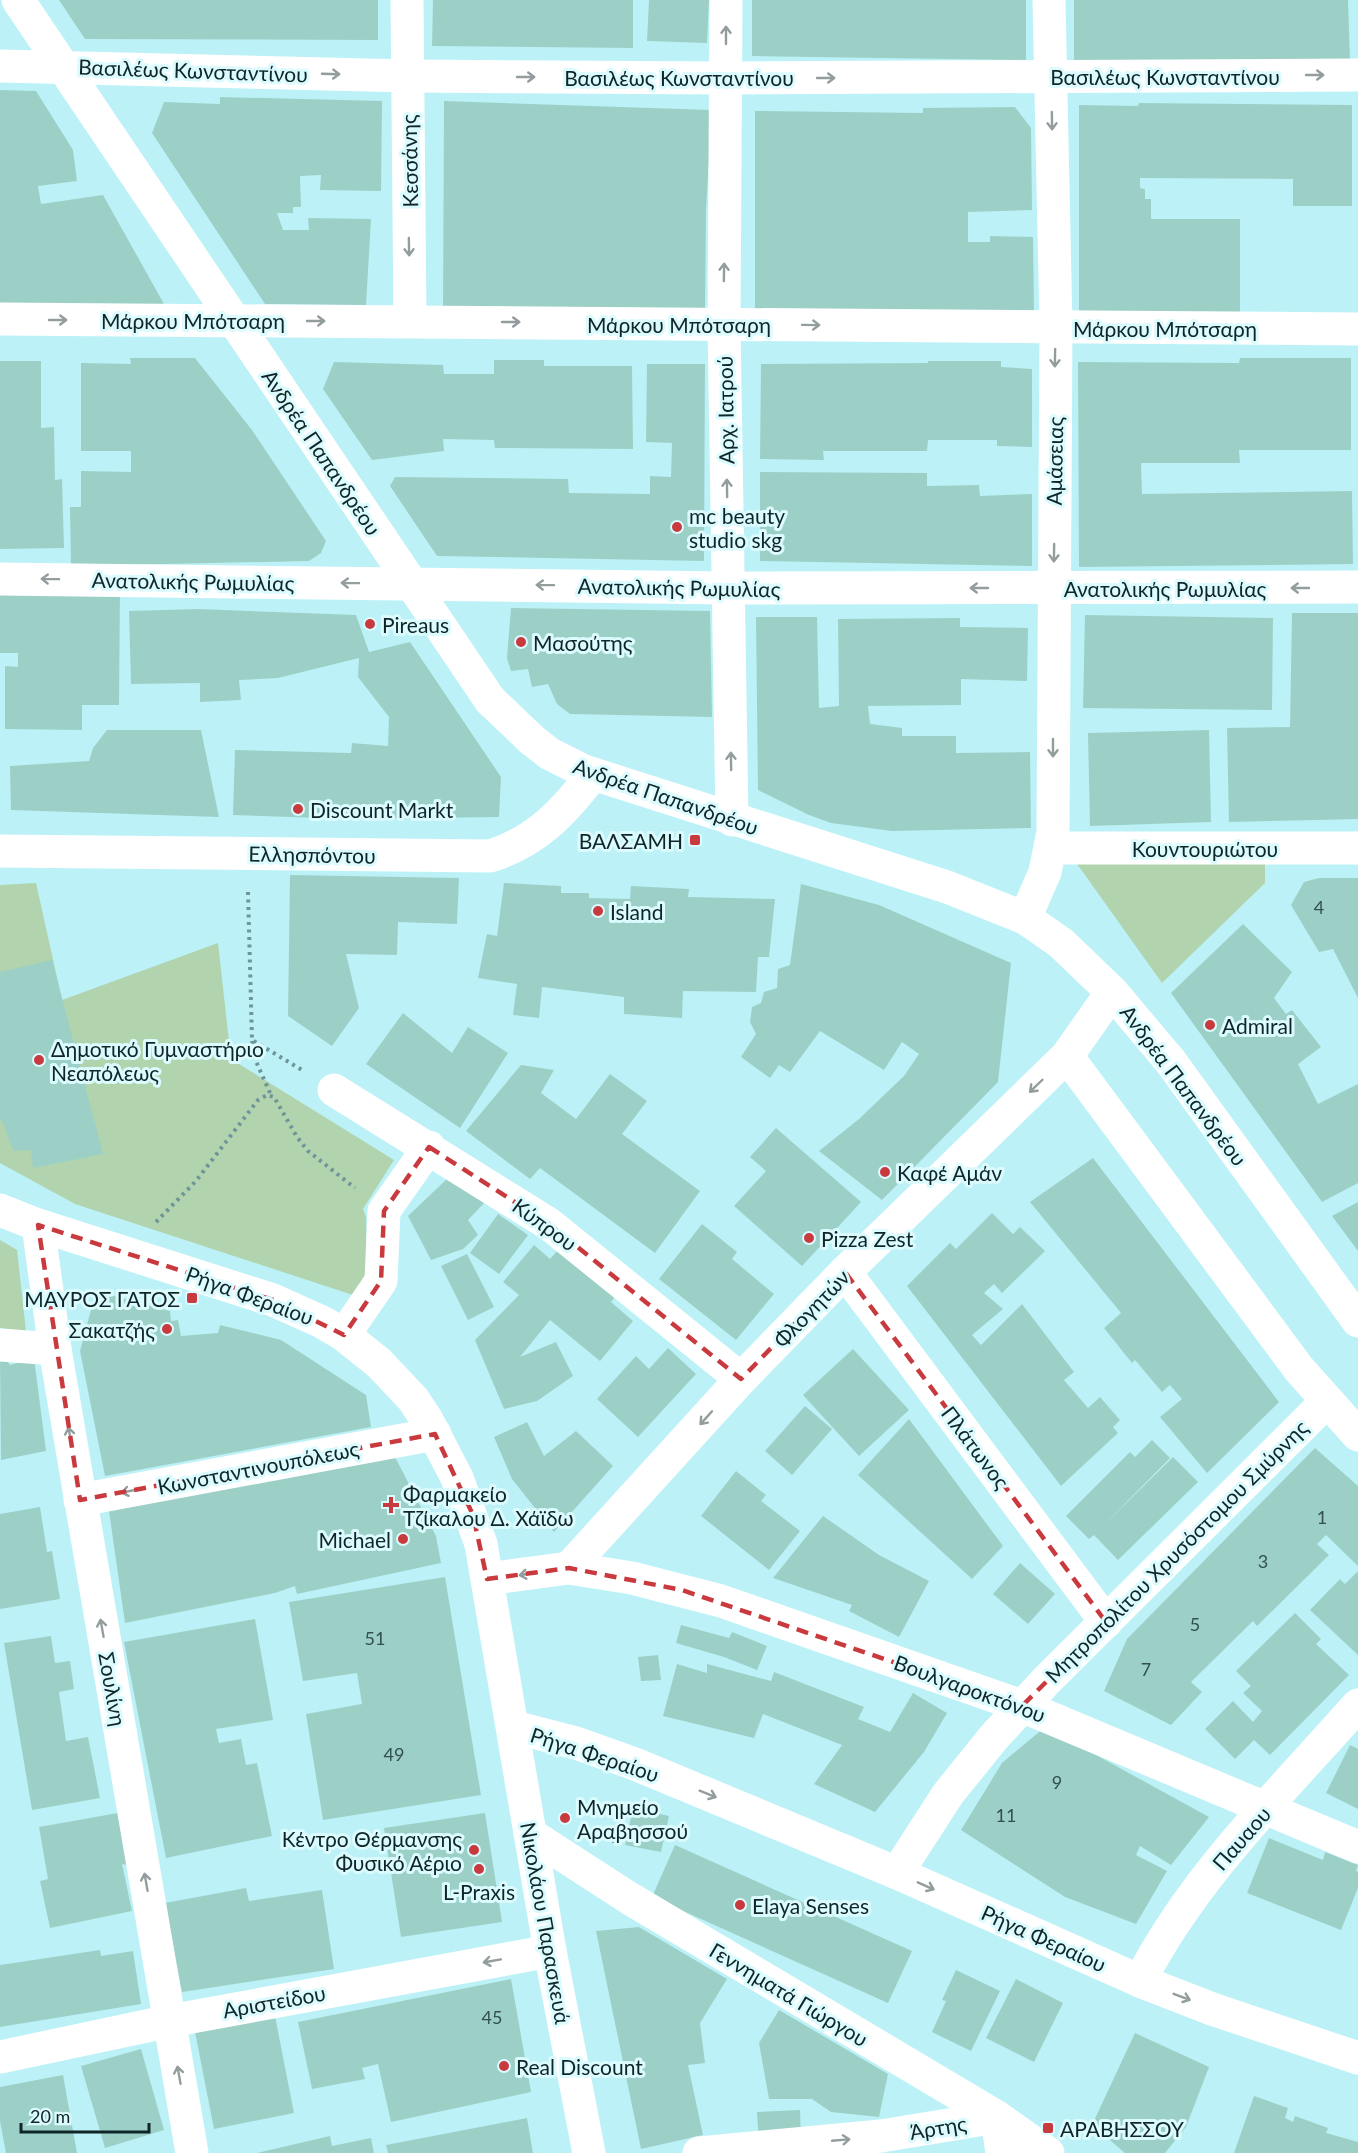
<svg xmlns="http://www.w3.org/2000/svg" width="1358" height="2153" font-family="Lato,sans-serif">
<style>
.green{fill:#b1d3ae}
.building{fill:#9cd0c7}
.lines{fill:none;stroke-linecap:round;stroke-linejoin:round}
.path{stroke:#6e9598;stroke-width:4;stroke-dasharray:3 4.5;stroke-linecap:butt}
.minor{stroke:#fff;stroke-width:33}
.major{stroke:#fff;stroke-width:33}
.oneway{stroke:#939d9e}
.marked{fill:none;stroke:#c93a3f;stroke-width:4.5;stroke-dasharray:12 8;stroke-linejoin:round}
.poi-dot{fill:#c93a3f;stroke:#dbfbfe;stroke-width:2}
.labels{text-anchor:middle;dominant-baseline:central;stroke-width:6;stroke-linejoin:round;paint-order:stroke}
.number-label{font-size:18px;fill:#33504f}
.street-label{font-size:21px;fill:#102527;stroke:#dbfbfe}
.poi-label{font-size:21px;fill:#102527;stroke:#dbfbfe;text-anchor:start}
</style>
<rect width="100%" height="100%" fill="#bcf2f7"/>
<g class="green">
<path d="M1075,861H1265V883L1162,983Z"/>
<path d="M36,883L62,1000L218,943L231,1059L394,1160L363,1209L366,1217L367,1272L353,1295L75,1204L0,1163V885Z"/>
<path d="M0,1240L17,1250L26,1331L0,1328Z"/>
</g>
<g class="building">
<path d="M59,0H378V40L85,39Z"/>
<path d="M433,0H633V48L432,46Z"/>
<path d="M649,0H709L707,43L647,41Z"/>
<path d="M752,0H1026V60L752,56Z"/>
<path d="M1074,0H1348L1350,62L1074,61Z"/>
<path d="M0,90L36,91L73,150L77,181L38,186L41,204L103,195L164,304L0,306Z"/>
<path d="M220,97L382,101L381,191L320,190L321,175L300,176L301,207H293V213H277L283,230H309L308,218L371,219L366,305L265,304L152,133L164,102L220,104Z"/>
<path d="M444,101L712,110L706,209L705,309L443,306Z"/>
<path d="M1139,103L1352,105V206H1293V179L1140,178V188L1145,189V199H1151V219H1240V314L1079,312V105L1138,106Z"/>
<path d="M1015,107L1031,128L1032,210L968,212V242H990V236L1033,237L1034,312L755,309V111L923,113V108Z"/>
<path d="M130,358H195L252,430L326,541L321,553L309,561L71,566L70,507H81V471L131,472V451H81V363L131,364Z"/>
<path d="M1240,358H1351V450H1239L1240,463H1141L1142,494L1352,491L1353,564L1079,567L1078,362L1239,363Z"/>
<path d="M494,360H544V366H632L633,449L495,448L494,440L443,439L444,451L372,460L323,389L334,362L443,365L444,374H494Z"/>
<path d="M0,361H41V428L54,427L55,480L62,479L64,548L0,549Z"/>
<path d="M928,361H1001V367L1032,369V447L997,446V440H928L927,451H823L824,460L760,459L761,364L928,363Z"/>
<path d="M647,364H705L704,561L437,556L390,486L395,477L568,479L569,493L650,494V476L671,477L672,443L646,442Z"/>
<path d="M760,472L927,473V486L979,485L980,496L1032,494V566L760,561Z"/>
<path d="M0,589L120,590L119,705H82V730L5,729V666L18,667V653H0Z"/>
<path d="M511,608L710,611L712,717L570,714L557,704L548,684L532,687L528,669L511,671L507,658Z"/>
<path d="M198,609L356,615L369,652L410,642L501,777L499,817L349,819L233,815L235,750L351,753L352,743L388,746L389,717L358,677L359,658L278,678L239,680L241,700L200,702V683L131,684L129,611Z"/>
<path d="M1292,613H1358V819L1229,822L1227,728L1290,727Z"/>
<path d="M1085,615L1273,618L1272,710L1083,708Z"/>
<path d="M756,617H817L819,708L839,706L838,619L960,618V627L1028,628L1027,681L961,679V705L868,706L870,724L902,728V736H956V753L1030,752L1031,828L892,831L831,823L809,815L758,790Z"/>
<path d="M107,730H201L219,817L11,810L10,766L89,761L93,748Z"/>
<path d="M1209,730L1211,822L1090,826L1088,733Z"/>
<path d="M290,875L459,878L457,924L398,922L397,955L346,954L359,1008L332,1046L288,1016Z"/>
<path d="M1319,878H1358V998L1333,949L1319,952L1291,905L1304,882Z"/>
<path d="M504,883L561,886V893H589V898L630,899L631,886L689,889L688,897L775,899L769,957H758L756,992L683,991L682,1018L624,1014V997L542,987L539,1018L513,1015L517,984L478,978L487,934L497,936Z"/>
<path d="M801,884L879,905L1011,963L998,1082L882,1200L819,1151L859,1119L904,1076L919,1054L902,1042L884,1070L820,1031L790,1072L779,1065L770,1078L741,1057L756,1034L750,1022L752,1007L761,1003L764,992L777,988L778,969L790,965Z"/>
<path d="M1243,924L1292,972L1274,998L1286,1014L1292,1010L1321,1047L1298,1064L1318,1104L1358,1084V1183L1322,1202L1171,993Z"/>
<path d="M52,960L103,1154L33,1168L31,1150L13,1151L2,1120L0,1121V972Z"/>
<path d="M403,1013L452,1053L468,1027L508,1053L460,1128L366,1064Z"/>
<path d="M521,1065L554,1070L541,1093L576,1119L610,1074L647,1101L622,1134L700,1191L655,1253L540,1168L530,1179L466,1131Z"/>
<path d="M776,1128L861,1202L802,1266L734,1206L766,1171L750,1157Z"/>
<path d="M1093,1158L1279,1402L1207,1473L1160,1417L1182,1399L1170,1385L1162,1392L1135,1360L1132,1363L1104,1328L1121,1313L1030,1202Z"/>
<path d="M449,1177L486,1201L468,1220L478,1235L463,1249L431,1260L408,1216Z"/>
<path d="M1358,1202V1251L1332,1216Z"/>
<path d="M992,1213L1013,1234L1020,1227L1045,1251L1002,1293L994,1284L984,1293L1003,1309L972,1335L981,1345L1022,1304L1074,1372L1064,1380L1088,1408L1100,1397L1120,1420L1113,1427L1118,1433L1061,1486L907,1286L950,1243L956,1249Z"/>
<path d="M498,1214L528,1235L499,1274L470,1253Z"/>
<path d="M702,1224L737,1252L732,1259L774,1294L736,1340L659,1279Z"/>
<path d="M534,1245L550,1259L559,1249L616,1296L611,1302L633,1321L600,1361L550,1320L520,1357L556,1342L573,1376L537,1401L504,1409L475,1340L519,1295L503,1282Z"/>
<path d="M467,1254L494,1307L468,1320L441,1266Z"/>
<path d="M96,1291L170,1311L171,1321L178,1320L181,1336L218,1333L220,1325L281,1340L366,1395L371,1427L105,1476L80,1351Z"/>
<path d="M668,1348L696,1374L638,1437L597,1399L636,1356L649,1369Z"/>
<path d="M853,1349L909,1410L859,1456L803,1395Z"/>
<path d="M4,1356L10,1365L34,1358L46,1451L1,1460L0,1357Z"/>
<path d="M805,1406L832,1429L792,1475L765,1451Z"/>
<path d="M909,1419L1003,1546L972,1579L858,1475Z"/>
<path d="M527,1422L544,1456L576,1431L613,1466L554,1532L512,1479L494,1437Z"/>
<path d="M1152,1440L1170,1458L1103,1526L1173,1457L1198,1482L1118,1560L1094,1535L1089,1539L1066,1516L1130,1452L1135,1457Z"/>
<path d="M1315,1448L1358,1486V1566L1326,1535L1317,1544L1329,1555L1257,1626L1253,1621L1191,1682L1202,1692L1171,1725L1104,1691L1127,1639Z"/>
<path d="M395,1457L436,1536L441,1563L297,1594L295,1586L275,1593L125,1623L109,1511Z"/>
<path d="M736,1471L766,1495L761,1501L800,1531L769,1570L701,1516Z"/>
<path d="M40,1507L47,1552L52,1551L60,1599L0,1609V1514Z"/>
<path d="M823,1516L879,1555L929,1581L899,1637L849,1611L852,1605L773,1578Z"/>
<path d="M1020,1563L1055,1594L1028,1624L993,1594Z"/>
<path d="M1358,1571V1655L1310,1610L1340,1579L1345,1584Z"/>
<path d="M445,1577L481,1795L323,1820L306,1714L362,1704L357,1673L303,1681L289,1602Z"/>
<path d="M1295,1613L1321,1639L1316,1644L1349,1675L1270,1755L1254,1740L1235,1759L1205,1729L1233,1701L1253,1722L1262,1711L1243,1693L1251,1686L1236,1671Z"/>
<path d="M255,1619L273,1720L216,1729L219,1743L241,1739L246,1765L257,1763L272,1836L166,1858L124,1642Z"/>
<path d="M681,1625L729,1638L732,1632L767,1646L757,1670L724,1657L676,1643Z"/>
<path d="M51,1636L55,1663L70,1661L74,1689L59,1692L66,1741L88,1737L100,1798L32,1810L4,1643Z"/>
<path d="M658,1655L661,1680L641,1681L638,1657Z"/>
<path d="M677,1664L707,1673V1664L771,1681L774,1672L864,1707L858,1719L890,1732L913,1693L947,1713L924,1752L875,1812L814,1784L842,1745L763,1714L754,1738L663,1716Z"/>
<path d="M1045,1727L1209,1817L1171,1865L1140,1846L1136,1855L1167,1871L1136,1924L1065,1897L961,1830L1002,1763Z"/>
<path d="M1350,1745L1358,1749V1809L1326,1793Z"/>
<path d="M633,1808L669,1816L661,1852L625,1845Z"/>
<path d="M118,1813L127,1865L122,1864L132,1911L50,1928L40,1881L48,1879L39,1827Z"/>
<path d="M485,1813L502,1922L401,1937L384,1828Z"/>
<path d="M1269,1838L1323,1860L1325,1852L1358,1865L1356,1871L1358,1872V1888L1341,1930L1247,1893Z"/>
<path d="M675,1845L912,1951L888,2003L652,1897Z"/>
<path d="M246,1888L249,1901L322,1890L334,1969L182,1992L165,1903Z"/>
<path d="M639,1927L727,1979L700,2023L705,2063L688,2065L703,2135L641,2149L596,1931Z"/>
<path d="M100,1950L101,1956L133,1951L141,2004L0,2027V1965Z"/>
<path d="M956,1970L1000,1991L971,2051L932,2032L946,2001L942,2000Z"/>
<path d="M511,1979L531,2092L391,2122L378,2064L362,2068L365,2079L312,2089L298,2022Z"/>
<path d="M1016,1979L1063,2003L1034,2062L986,2038Z"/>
<path d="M779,2010L888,2074L879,2117L831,2112L812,2099H769L759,2043Z"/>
<path d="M275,2016L294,2113L214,2129L195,2032Z"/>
<path d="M1135,2033L1209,2067L1186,2127L1165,2153H1125L1092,2125Z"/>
<path d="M141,2049L164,2130L105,2148L81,2066Z"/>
<path d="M63,2075L77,2153H6L0,2121V2087Z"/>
<path d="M1254,2096L1288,2108L1285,2118L1293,2122L1295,2116L1328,2128L1326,2133L1358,2142V2153H1234Z"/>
<path d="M800,2110L801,2141L759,2143L757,2112Z"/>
<path d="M527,2118L533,2153H388L386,2145Z"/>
<path d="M330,2136L332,2146L371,2138L374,2153H257Z"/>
</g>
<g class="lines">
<g class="path">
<path d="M248,892L252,1040L302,1070"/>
<path d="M252,1041L254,1057L271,1095"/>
<path d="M156,1222L196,1181L258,1100L267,1095L274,1097L297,1137L308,1151L355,1188"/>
<path d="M614,1843L617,1819L627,1803"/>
</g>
<g class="minor">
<path d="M407,0L410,321"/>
<path d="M726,0L724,324L732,820"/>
<path d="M0,66L408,76L727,78L1358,75"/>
<path d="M0,319L1358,329"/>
<path d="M0,579L729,588L1358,587"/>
<path d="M1052,848H1358"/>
<path d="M0,851L490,856C536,842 564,812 593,774"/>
<path d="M1025,918L1045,872L1053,832L1056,327L1049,0"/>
<path d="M1067,1056L1299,1369L1358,1435"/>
<path d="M334,1090L549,1224L741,1379"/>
<path d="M0,1210L38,1225L273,1300L322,1322L344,1335L379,1363L413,1399L427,1420L457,1478L481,1544L550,1951L589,2153"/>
<path d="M38,1225L55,1349L192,2153"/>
<path d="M845,1272L1106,1622"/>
<path d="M344,1335L381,1281L384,1211L429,1147"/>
<path d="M0,1345L55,1349"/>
<path d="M80,1500L435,1434"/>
<path d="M569,1568L741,1379L845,1272L1067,1056L1112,992"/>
<path d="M487,1579L569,1568L632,1578L721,1601L1022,1706L1358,1847"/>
<path d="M514,1727L576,1743L635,1764L897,1873L1140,1981L1212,2009L1358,2058"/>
<path d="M530,1834L629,1898L997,2117L1048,2153"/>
<path d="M897,1873L948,1794L994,1737L1047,1680L1326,1402"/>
<path d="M1140,1981C1193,1877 1281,1792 1358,1705"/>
<path d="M0,2057L170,2021L550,1951"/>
<path d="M699,2153L881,2136L997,2117L1002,2153"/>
</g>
<path class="major" d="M18,0L490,700L532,740L550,754L584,771L947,887L1025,918L1061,943L1112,992L1171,1062L1358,1321"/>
</g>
<defs><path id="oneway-shaft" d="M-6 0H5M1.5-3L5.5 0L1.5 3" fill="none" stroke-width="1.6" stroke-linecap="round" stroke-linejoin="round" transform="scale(1.5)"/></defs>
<g class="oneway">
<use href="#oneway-shaft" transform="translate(726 35) rotate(-90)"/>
<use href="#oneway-shaft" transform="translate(331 74) rotate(2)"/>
<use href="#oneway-shaft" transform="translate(1315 75)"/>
<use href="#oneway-shaft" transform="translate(526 77)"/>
<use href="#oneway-shaft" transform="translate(826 78)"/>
<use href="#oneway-shaft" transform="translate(1052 121) rotate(89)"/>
<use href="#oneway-shaft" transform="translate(409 247) rotate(89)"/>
<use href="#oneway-shaft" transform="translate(724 272) rotate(-89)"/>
<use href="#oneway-shaft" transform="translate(58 320)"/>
<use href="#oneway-shaft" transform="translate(316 321)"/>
<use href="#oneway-shaft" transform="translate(511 322)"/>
<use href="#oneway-shaft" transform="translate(811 325) rotate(1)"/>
<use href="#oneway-shaft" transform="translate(1055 358) rotate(91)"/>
<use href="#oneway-shaft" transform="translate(727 488) rotate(-91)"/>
<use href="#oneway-shaft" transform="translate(1054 553) rotate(91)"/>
<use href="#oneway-shaft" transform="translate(50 579) rotate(-179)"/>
<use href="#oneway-shaft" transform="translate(350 583) rotate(-179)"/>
<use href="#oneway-shaft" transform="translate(545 585) rotate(-179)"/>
<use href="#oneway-shaft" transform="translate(979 588) rotate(180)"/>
<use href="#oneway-shaft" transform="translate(1300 588) rotate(180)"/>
<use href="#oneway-shaft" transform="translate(1053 748) rotate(90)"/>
<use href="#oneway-shaft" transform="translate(731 761) rotate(-91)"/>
<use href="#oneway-shaft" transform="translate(1036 1086) rotate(136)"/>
<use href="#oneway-shaft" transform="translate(706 1418) rotate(132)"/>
<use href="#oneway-shaft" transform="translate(70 1436) rotate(-100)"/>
<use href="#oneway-shaft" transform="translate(130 1491) rotate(169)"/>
<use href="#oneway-shaft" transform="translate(528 1574) rotate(172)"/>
<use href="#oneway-shaft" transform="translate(102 1628) rotate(-100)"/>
<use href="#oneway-shaft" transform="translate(708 1794) rotate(22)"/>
<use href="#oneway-shaft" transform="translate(146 1882) rotate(-100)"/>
<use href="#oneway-shaft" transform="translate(926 1886) rotate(24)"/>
<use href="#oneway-shaft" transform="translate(492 1961) rotate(170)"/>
<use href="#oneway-shaft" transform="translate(1182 1997) rotate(21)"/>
<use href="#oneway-shaft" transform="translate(179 2075) rotate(-100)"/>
<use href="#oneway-shaft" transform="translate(841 2140) rotate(-5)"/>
</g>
<path class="marked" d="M429,1147L549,1224L741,1379L845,1272L1106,1622L1022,1706L682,1590L569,1568L487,1579L473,1515L435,1434L80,1500L38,1225L273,1300L344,1335L381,1281L384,1211Z"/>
<g class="poi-dot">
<circle cx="677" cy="527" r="6"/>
<circle cx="370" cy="624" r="6"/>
<circle cx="521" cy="642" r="6"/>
<circle cx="298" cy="809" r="6"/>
<rect x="689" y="834" width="12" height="12" rx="3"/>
<circle cx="598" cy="911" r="6"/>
<circle cx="1210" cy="1025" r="6"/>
<circle cx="39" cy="1060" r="6"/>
<circle cx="885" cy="1172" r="6"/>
<circle cx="809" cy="1238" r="6"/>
<rect x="186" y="1292" width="12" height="12" rx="3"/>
<circle cx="167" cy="1329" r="6"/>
<path d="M388 1496h6v6h6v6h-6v6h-6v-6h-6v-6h6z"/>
<circle cx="403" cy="1539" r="6"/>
<circle cx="565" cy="1818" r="6"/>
<circle cx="474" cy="1850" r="6"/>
<circle cx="479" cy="1869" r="6"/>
<circle cx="740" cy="1905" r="6"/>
<circle cx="504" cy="2066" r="6"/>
<rect x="1042" y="2122" width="12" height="12" rx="3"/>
</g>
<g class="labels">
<g class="number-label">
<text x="1319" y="907">4</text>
<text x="1322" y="1517">1</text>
<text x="1263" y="1561">3</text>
<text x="1195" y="1624">5</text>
<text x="375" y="1638">51</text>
<text x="1146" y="1669">7</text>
<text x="394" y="1754">49</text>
<text x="1057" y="1782">9</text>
<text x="1006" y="1815">11</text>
<text x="492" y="2017">45</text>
</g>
<g class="street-label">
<text transform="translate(193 70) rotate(2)">Βασιλέως Κωνσταντίνου</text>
<text x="1165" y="76">Βασιλέως Κωνσταντίνου</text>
<text x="679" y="77">Βασιλέως Κωνσταντίνου</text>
<text transform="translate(409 161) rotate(-91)">Κεσσάνης</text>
<text x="193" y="320">Μάρκου Μπότσαρη</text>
<text x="679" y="324">Μάρκου Μπότσαρη</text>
<text x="1165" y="328">Μάρκου Μπότσαρη</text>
<text transform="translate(725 410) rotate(-91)">Αρχ. Ιατρού</text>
<text transform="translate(322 452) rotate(56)">Ανδρέα Παπανδρέου</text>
<text transform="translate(1054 461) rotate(-89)">Αμάσειας</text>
<text transform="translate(193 581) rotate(1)">Ανατολικής Ρωμυλίας</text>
<text transform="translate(679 587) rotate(1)">Ανατολικής Ρωμυλίας</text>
<text x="1165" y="588">Ανατολικής Ρωμυλίας</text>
<text transform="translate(666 796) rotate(19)">Ανδρέα Παπανδρέου</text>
<text x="1205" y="848">Κουντουριώτου</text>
<text transform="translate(312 854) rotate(1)">Ελλησπόντου</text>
<text transform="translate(1184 1085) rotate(53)">Ανδρέα Παπανδρέου</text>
<text transform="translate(545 1224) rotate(36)">Κύπρου</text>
<text transform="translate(250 1295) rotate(20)">Ρήγα Φεραίου</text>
<text transform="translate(811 1308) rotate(-46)">Φλογητών</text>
<text transform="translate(976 1447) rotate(53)">Πλάτωνος</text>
<text transform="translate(258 1467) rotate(-11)">Κωνσταντινουπόλεως</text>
<text transform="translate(1176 1551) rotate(-45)">Μητροπολίτου Χρυσόστομου Σμύρνης</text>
<text transform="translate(970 1688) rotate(20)">Βουλγαροκτόνου</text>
<text transform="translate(113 1689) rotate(80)">Σουλίνη</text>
<text transform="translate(595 1754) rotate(18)">Ρήγα Φεραίου</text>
<text transform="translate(1241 1838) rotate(-49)">Παυαου</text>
<text transform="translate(546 1923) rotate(80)">Νικολάου Παρασκευά</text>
<text transform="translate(1044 1938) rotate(24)">Ρήγα Φεραίου</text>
<text transform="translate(789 1994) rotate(31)">Γεννηματά Γιώργου</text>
<text transform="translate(274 2001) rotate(-10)">Αριστείδου</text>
<text transform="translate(938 2127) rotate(-9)">Άρτης</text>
</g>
<g class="poi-label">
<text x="689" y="515">mc beauty<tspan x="689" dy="24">studio skg</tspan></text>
<text x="382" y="624">Pireaus</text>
<text x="533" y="642">Μασούτης</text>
<text x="310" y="809">Discount Markt</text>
<text x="683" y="840" text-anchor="end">ΒΑΛΣΑΜΗ</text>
<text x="610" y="911">Island</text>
<text x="1222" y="1025">Admiral</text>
<text x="51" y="1048">Δημοτικό Γυμναστήριο<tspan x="51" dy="24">Νεαπόλεως</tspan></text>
<text x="897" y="1172">Καφέ Αμάν</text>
<text x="821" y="1238">Pizza Zest</text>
<text x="180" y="1298" text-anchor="end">ΜΑΥΡΟΣ ΓΑΤΟΣ</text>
<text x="155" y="1329" text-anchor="end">Σακατζής</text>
<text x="403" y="1493">Φαρμακείο<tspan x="403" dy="24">Τζίκαλου Δ. Χάϊδω</tspan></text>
<text x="391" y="1539" text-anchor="end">Michael</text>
<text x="577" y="1806">Μνημείο<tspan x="577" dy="24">Αραβησσού</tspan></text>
<text x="462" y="1838" text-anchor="end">Κέντρο Θέρμανσης<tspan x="462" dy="24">Φυσικό Αέριο</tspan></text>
<text x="479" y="1891" text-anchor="middle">L-Praxis</text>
<text x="752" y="1905">Elaya Senses</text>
<text x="516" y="2066">Real Discount</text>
<text x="1060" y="2128">ΑΡΑΒΗΣΣΟΥ</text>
</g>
</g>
<path d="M21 2123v9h128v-9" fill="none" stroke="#102527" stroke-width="3"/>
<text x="30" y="2123" font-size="18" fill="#102527" stroke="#dbfbfe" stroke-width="4.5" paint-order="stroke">20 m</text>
</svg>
